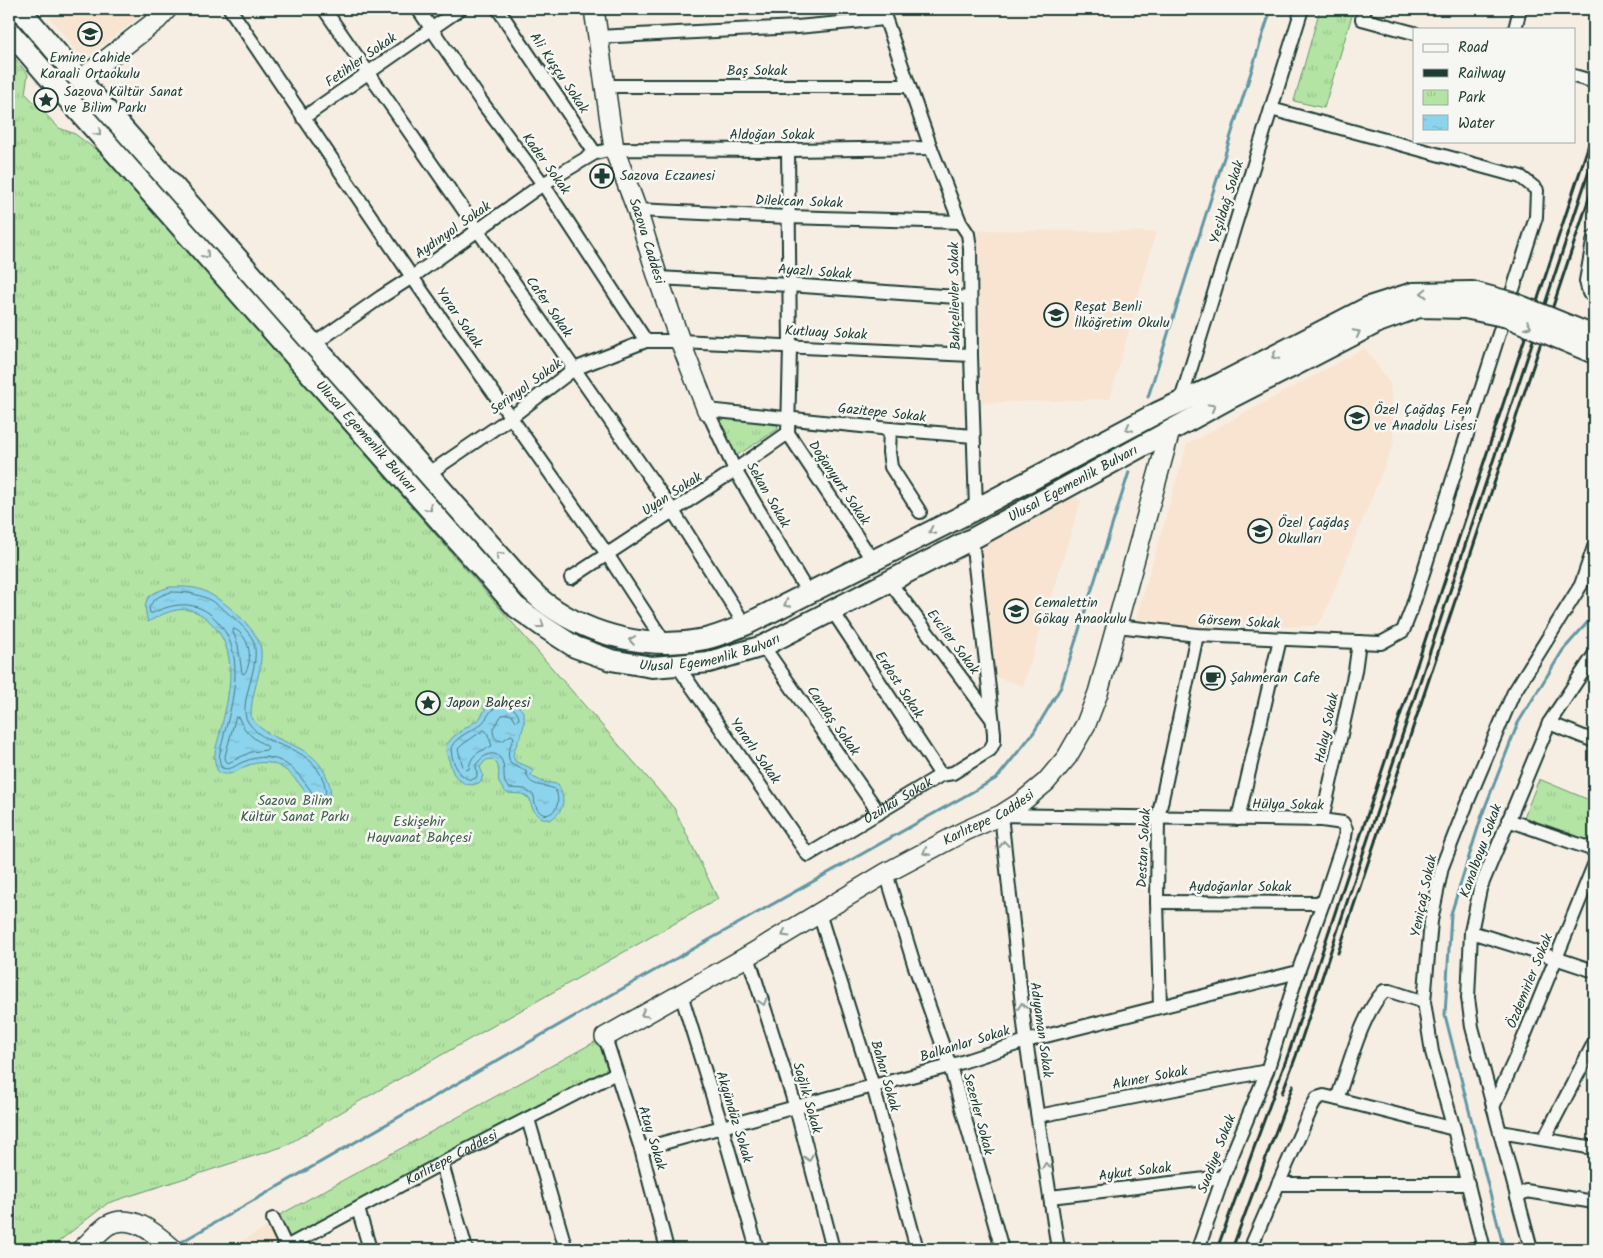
<svg xmlns="http://www.w3.org/2000/svg" width="1603" height="1258" font-family="Kalam,sans-serif">
<style>
.built{fill:#f8e4d1}
.park{fill:url(#park-tufts);stroke:#69906c}
.water{fill:url(#water-ripples);stroke:#6097a3}
.lines{fill:none;stroke-linecap:round;stroke-linejoin:round}
.shore{stroke:#4b797e;stroke-width:1}
.stream{stroke:#6097a3;stroke-width:3}
.street-casing{stroke:#1f3d34;stroke-width:16}
.secondary-casing{stroke:#1f3d34;stroke-width:22}
.primary-casing{stroke:#1f3d34;stroke-width:24}
.street{stroke:#f6f6f2;stroke-width:12}
.secondary{stroke:#f6f6f2;stroke-width:19}
.primary{stroke:#f6f6f2;stroke-width:20}
.rail{stroke:#1f3d34;stroke-width:3}
.primary-bridge-casing{stroke:#1f3d34;stroke-width:24;stroke-linecap:butt}
.primary-bridge{stroke:#f6f6f2;stroke-width:20}
.oneway{stroke:#8a9a93}
.labels{text-anchor:middle;dominant-baseline:central;stroke-width:5;stroke-linejoin:round;paint-order:stroke}
.poi-label{font-size:14px;fill:#1f3d34;stroke:#f6f6f2;text-anchor:start}
.street-label{font-size:14px;fill:#1f3d34;stroke:#f6f6f2}
.park-label{font-size:14px;fill:#3d5e4a;stroke:#f6f6f2}
</style>
<defs>
<pattern id="park-tufts" width="24" height="20" patternUnits="userSpaceOnUse" patternTransform="scale(1.25)"><rect width="24" height="20" fill="#b3e4a4"/><path d="M3 7l-1-3M5 7V3M7 7l1-3M15 17l-1-3M17 17v-4M19 17l1-3" fill="none" stroke="#9ac48e"/></pattern>
<pattern id="water-ripples" width="26" height="14" patternUnits="userSpaceOnUse" patternTransform="scale(1.25)"><rect width="26" height="14" fill="#8cd3ed"/><path d="M2 4q2-2 4 0t4 0M15 11q2-2 4 0t4 0" fill="none" stroke="#78b6cc"/></pattern>
</defs>
<rect width="100%" height="100%" fill="#f7eee3"/>
<filter id="ink" filterUnits="userSpaceOnUse"><feTurbulence type="fractalNoise" baseFrequency=".02" numOctaves="2"/><feDisplacementMap in="SourceGraphic" scale="10" xChannelSelector="R" yChannelSelector="G"/><feConvolveMatrix kernelMatrix="1 2 1 2 8 2 1 2 1" color-interpolation-filters="sRGB"/></filter>
<g filter="url(#ink)">
<g class="built">
<path d="M43,9H150L83,60Z"/>
<path d="M978,230L1156,232L1110,399L982,403Z"/>
<path d="M1365,348L1390,383L1394,443L1323,618L1315,626L1205,628L1136,619L1187,444Z"/>
<path d="M1075,496L1081,501L1023,686L995,677L977,546Z"/>
<path d="M270,1225L283,1249H228Z"/>
</g>
<g class="park">
<path d="M1320,9H1354L1324,108L1294,101Z"/>
<path d="M9,52L28,74L25,93L59,128L75,134L108,159L674,808L718,899L360,1101L285,1146L108,1203L49,1249L9,1248Z"/>
<path d="M718,418L777,422L778,429L736,456L729,445Z"/>
<path d="M1539,779L1594,802V842L1524,817Z"/>
<path d="M600,1039L611,1071L289,1241L276,1217Z"/>
</g>
<g class="water">
<path d="M170,587C181,587 194,586 204,591C224,600 258,628 261,650C263,672 250,694 251,718C274,748 313,739 328,780C331,788 332,794 327,802L318,803L312,802C296,777 278,752 244,767C234,772 232,776 219,773C211,760 216,747 220,733C229,695 242,649 207,619C187,602 167,611 148,622C141,598 148,594 170,587Z"/>
<path d="M497,700C523,702 530,713 520,737C517,744 514,749 513,756L516,762L529,767L533,771L531,776L543,782L558,784C566,799 565,811 550,820C538,818 531,811 530,799L522,794L507,793C505,791 502,789 501,786C494,776 505,769 492,759L486,760L480,767L483,775L481,782L473,785L465,784L458,779L453,773L450,763L446,752L447,744L454,736L480,718L487,706Z"/>
</g>
<g class="lines">
<g class="shore">
<path d="M171,592C197,592 210,597 230,615C238,622 248,630 253,640C263,665 236,704 248,722C269,753 308,740 324,782C325,788 327,792 324,797H315C297,770 279,747 243,762C235,765 231,771 222,768C216,758 222,746 224,735C235,694 247,645 210,614C192,600 171,604 153,613H150L149,608C153,598 161,595 171,592Z"/>
<path d="M234,629C250,635 254,662 244,674L242,673L238,645L233,632Z"/>
<path d="M499,705C509,706 518,708 519,719L516,721L513,716L508,714L502,715L493,728C493,735 494,740 502,741L511,735L513,736L514,738C509,748 506,754 511,764L526,771C528,788 543,784 555,789C566,810 542,826 535,804C534,802 535,799 534,796L525,789L509,788L505,783C503,777 505,771 503,764C498,747 483,754 476,765L477,775L476,778C461,786 448,755 452,746C457,736 472,731 480,725C489,718 488,710 499,705Z"/>
<path d="M236,717L239,718C243,731 255,740 267,746L268,748L266,750L251,752L228,763L226,761L225,757Z"/>
<path d="M484,730L487,732L492,746C480,752 471,753 469,769L466,770L463,767L458,749L462,745Z"/>
</g>
<g class="stream">
<path d="M1148,397L1271,9"/>
<path d="M176,1245L620,990L997,778L1034,732L1061,687L1129,472"/>
<path d="M1504,1249L1445,1015L1451,914L1482,815L1518,723L1563,650L1594,615"/>
</g>
<g class="street-casing">
<g id="street">
<path d="M230,9L412,277L607,554L665,643"/>
<path d="M324,9L673,511L745,625"/>
<path d="M418,9L481,101L543,184L646,341"/>
<path d="M498,9L595,153"/>
<path d="M882,9L931,148L960,222L968,234L970,248L971,355L976,509"/>
<path d="M1365,9L1362,19L1414,33"/>
<path d="M1515,29L1520,9"/>
<path d="M597,37L797,27L885,19"/>
<path d="M1574,76L1588,80"/>
<path d="M606,86H909"/>
<path d="M303,118L460,9"/>
<path d="M788,150L790,347L788,433L873,561"/>
<path d="M637,210L788,217L960,222"/>
<path d="M1594,237L1586,281L1589,293L1594,296"/>
<path d="M658,278L789,285L970,298"/>
<path d="M314,344L381,297L412,277L543,184L595,153L614,149L788,150L931,148"/>
<path d="M1180,403L1302,9"/>
<path d="M707,410L890,429L973,436"/>
<path d="M707,410L735,470L808,593"/>
<path d="M890,429L889,452L891,467L920,512"/>
<path d="M428,474L510,418L574,369L646,341H680L971,355"/>
<path d="M571,578L735,470L788,433"/>
<path d="M889,581L992,719"/>
<path d="M832,610L941,775"/>
<path d="M1117,626L1197,635L1381,643L1403,631L1412,608L1536,217L1537,190L1521,177L1271,109"/>
<path d="M763,646L879,813"/>
<path id="s1" d="M677,665L808,855L941,775L953,773L990,750L994,742V733L972,539"/>
<path d="M1549,723L1594,741"/>
<path d="M1238,819L1280,639"/>
<path d="M1322,820L1355,671L1359,642"/>
<path d="M1508,820L1594,850"/>
<path d="M886,873L914,964L950,1066L1002,1249"/>
<path d="M1157,902L1323,903"/>
<path d="M819,913L873,1086L917,1249"/>
<path d="M1471,932L1555,958L1594,971"/>
<path d="M748,956L796,1108L833,1249"/>
<path d="M681,994L722,1127L757,1249"/>
<path d="M1160,1006L1157,902L1158,818L1197,635"/>
<path d="M605,1037L641,1149L667,1249"/>
<path d="M1337,1099L1454,1129"/>
<path d="M1493,1107L1515,1059L1594,865"/>
<path d="M1038,1116L1267,1071"/>
<path d="M528,1119L566,1249"/>
<path d="M1500,1132L1594,1148"/>
<path d="M1544,1139L1594,1043"/>
<path d="M641,1149L873,1086L950,1066L1026,1041L1298,972"/>
<path d="M442,1164L466,1249"/>
<path d="M1278,1184H1468"/>
<path d="M1050,1197L1223,1177"/>
<path d="M1517,1197L1526,1191L1594,1202"/>
<path d="M358,1209L370,1249"/>
<path d="M273,1219L287,1249"/>
<path id="s2" d="M286,1247L453,1157L616,1073"/>
<path d="M1058,1249L1026,1041L1001,815L1322,820L1343,823L1346,829L1345,837L1323,903L1298,972L1267,1071L1223,1177L1198,1249"/>
<path d="M1254,1249L1253,1242L1311,1109L1317,1098L1324,1096L1337,1099C1349,1067 1361,1015 1384,991H1390L1424,1002"/>
<path d="M1471,1249H1476"/>
<path d="M1484,1249L1454,1129L1432,1052L1424,1002L1431,921L1442,867L1467,803L1513,694L1581,585L1594,547"/>
<path d="M1531,1249L1472,1027L1468,998L1471,932L1480,889L1549,723L1594,655"/>
</g>
</g>
<g class="secondary-casing">
<g id="secondary">
<path id="s3" d="M594,9L614,149L637,210L658,278L680,341L707,410"/>
<path d="M80,80L157,20L167,9"/>
<path id="s4" d="M605,1037L748,956L886,873L965,831L1001,815L1023,801L1046,782L1067,757L1086,724L1098,693L1170,431"/>
<path d="M82,1249C90,1242 99,1231 108,1225C132,1212 156,1234 173,1249"/>
</g>
</g>
<g class="primary-casing">
<g id="primary">
<path d="M20,9L80,80L525,584C532,591 539,599 548,605C593,637 650,650 705,639C719,636 732,630 745,625L976,509L1157,413L1222,383L1369,307L1413,293L1472,292"/>
<path id="s5" d="M9,31L59,89L516,607L544,627L575,647L611,660L652,667L677,665L709,662L763,646L972,539L1230,398L1299,363L1378,322L1419,307L1465,308"/>
</g>
</g>
<use href="#street" class="street"/>
<use href="#secondary" class="secondary"/>
<use href="#primary" class="primary"/>
<g class="rail">
<path d="M1338,953L1594,183"/>
<path d="M1282,1093L1296,1056L1594,156"/>
<path d="M1217,1249L1289,1052L1594,129"/>
<path d="M1232,1249L1293,1085"/>
</g>
<g class="primary-bridge-casing">
<g id="primary-bridge">
<path d="M1472,292L1513,303L1594,336"/>
<path d="M1465,308L1508,317L1594,353"/>
</g>
</g>
<use href="#primary-bridge" class="primary-bridge"/>
</g>
<defs><path id="oneway-chevron" d="M-2-3.5L2.5 0L-2 3.5" fill="none" stroke-width="1.6" stroke-linecap="round" stroke-linejoin="round" transform="scale(1.25)"/></defs>
<g class="oneway">
<use href="#oneway-chevron" transform="translate(98 133) rotate(49)"/>
<use href="#oneway-chevron" transform="translate(206 255) rotate(49)"/>
<use href="#oneway-chevron" transform="translate(1424 293) rotate(179)"/>
<use href="#oneway-chevron" transform="translate(1528 326) rotate(23)"/>
<use href="#oneway-chevron" transform="translate(1357 333) rotate(-28)"/>
<use href="#oneway-chevron" transform="translate(1275 356) rotate(153)"/>
<use href="#oneway-chevron" transform="translate(1212 407) rotate(-29)"/>
<use href="#oneway-chevron" transform="translate(1129 428) rotate(152)"/>
<use href="#oneway-chevron" transform="translate(429 508) rotate(49)"/>
<use href="#oneway-chevron" transform="translate(932 531) rotate(154)"/>
<use href="#oneway-chevron" transform="translate(499 555) rotate(-131)"/>
<use href="#oneway-chevron" transform="translate(787 604) rotate(153)"/>
<use href="#oneway-chevron" transform="translate(541 625) rotate(35)"/>
<use href="#oneway-chevron" transform="translate(632 640) rotate(-171)"/>
<use href="#oneway-chevron" transform="translate(1004 844) rotate(-96)"/>
<use href="#oneway-chevron" transform="translate(926 852) rotate(152)"/>
<use href="#oneway-chevron" transform="translate(785 934) rotate(149)"/>
<use href="#oneway-chevron" transform="translate(763 1002) rotate(73)"/>
<use href="#oneway-chevron" transform="translate(1022 1006) rotate(-97)"/>
<use href="#oneway-chevron" transform="translate(644 1014) rotate(151)"/>
<use href="#oneway-chevron" transform="translate(809 1158) rotate(75)"/>
<use href="#oneway-chevron" transform="translate(1046 1166) rotate(-98)"/>
</g>
</g>
<defs>
<g id="school-ring" transform="scale(1.25)"><circle r="9.5" fill="#f6f6f2" stroke="#1f3d34" stroke-width="1.5"/><path d="M0-5L7-2L0 1L-7-2ZM-4 1L0 2.5L4 1V4Q0 6-4 4Z" fill="#1f3d34"/></g>
<g id="sight-ring" transform="scale(1.25)"><circle r="9.5" fill="#f6f6f2" stroke="#1f3d34" stroke-width="1.5"/><path d="M0-6L1.8-2.2L6-1.7L2.9 1.2L3.7 5.4L0 3.3L-3.7 5.4L-2.9 1.2L-6-1.7L-1.8-2.2Z" fill="#1f3d34"/></g>
<g id="pharmacy-ring" transform="scale(1.25)"><circle r="9.5" fill="#f6f6f2" stroke="#1f3d34" stroke-width="1.5"/><path d="M-2-6h4v4h4v4h-4v4h-4v-4h-4v-4h4Z" fill="#1f3d34"/></g>
<g id="cafe-ring" transform="scale(1.25)"><circle r="9.5" fill="#f6f6f2" stroke="#1f3d34" stroke-width="1.5"/><path d="M-5.5-4.5H6V0H3Q3 3.5 0 3.5H-2.5Q-5.5 3.5-5.5 0ZM3-3.2v2h1.7v-2ZM-6 4.5H4V6H-6Z" fill="#1f3d34"/></g>
</defs>
<g fill-rule="evenodd">
<use href="#school-ring" x="90" y="34"/>
<use href="#sight-ring" x="46" y="100"/>
<use href="#pharmacy-ring" x="602" y="176"/>
<use href="#school-ring" x="1056" y="315"/>
<use href="#school-ring" x="1357" y="418"/>
<use href="#school-ring" x="1260" y="531"/>
<use href="#school-ring" x="1016" y="611"/>
<use href="#cafe-ring" x="1213" y="678"/>
<use href="#sight-ring" x="428" y="703"/>
</g>
<g class="labels">
<g class="poi-label">
<text x="90" y="58" text-anchor="middle">Emine Cahide<tspan x="90" dy="16">Karaali Ortaokulu</tspan></text>
<text x="64" y="92">Sazova Kültür Sanat<tspan x="64" dy="16">ve Bilim Parkı</tspan></text>
<text x="620" y="176">Sazova Eczanesi</text>
<text x="1074" y="307">Reşat Benli<tspan x="1074" dy="16">İlköğretim Okulu</tspan></text>
<text x="1374" y="410">Özel Çağdaş Fen<tspan x="1374" dy="16">ve Anadolu Lisesi</tspan></text>
<text x="1278" y="523">Özel Çağdaş<tspan x="1278" dy="16">Okulları</tspan></text>
<text x="1034" y="603">Cemalettin<tspan x="1034" dy="16">Gökay Anaokulu</tspan></text>
<text x="1230" y="678">Şahmeran Cafe</text>
<text x="446" y="703">Japon Bahçesi</text>
</g>
<g class="street-label">
<text transform="translate(361 60) rotate(-35)">Fetihler Sokak</text>
<text x="757" y="71">Baş Sokak</text>
<text transform="translate(559 73) rotate(56)">Ali Kuşçu Sokak</text>
<text x="772" y="135">Aldoğan Sokak</text>
<text transform="translate(546 164) rotate(54)">Kader Sokak</text>
<text transform="translate(799 202) rotate(2)">Dilekcan Sokak</text>
<text transform="translate(1227 202) rotate(-73)">Yeşildağ Sokak</text>
<text transform="translate(453 230) rotate(-35)">Aydınyol Sokak</text>
<text stroke="none"><textPath href="#s3" startOffset="239">Sazova Caddesi</textPath></text>
<text transform="translate(815 272) rotate(4)">Ayazlı Sokak</text>
<text transform="translate(955 296) rotate(-91)">Bahçelievler Sokak</text>
<text transform="translate(549 307) rotate(55)">Cafer Sokak</text>
<text transform="translate(459 318) rotate(55)">Yarar Sokak</text>
<text transform="translate(826 333) rotate(3)">Kutluay Sokak</text>
<text transform="translate(526 387) rotate(-36)">Serinyol Sokak</text>
<text transform="translate(882 413) rotate(6)">Gazitepe Sokak</text>
<text stroke="none"><textPath href="#s5" startOffset="541">Ulusal Egemenlik Bulvarı</textPath></text>
<text transform="translate(839 483) rotate(56)">Doğanyurt Sokak</text>
<text stroke="none"><textPath href="#s5" startOffset="1382">Ulusal Egemenlik Bulvarı</textPath></text>
<text transform="translate(672 494) rotate(-33)">Uyan Sokak</text>
<text transform="translate(768 495) rotate(60)">Sekan Sokak</text>
<text transform="translate(1239 622) rotate(3)">Görsem Sokak</text>
<text transform="translate(953 642) rotate(53)">Evciler Sokak</text>
<text stroke="none"><textPath href="#s5" startOffset="978">Ulusal Egemenlik Bulvarı</textPath></text>
<text transform="translate(899 685) rotate(57)">Erdost Sokak</text>
<text transform="translate(833 721) rotate(55)">Candaş Sokak</text>
<text transform="translate(1327 728) rotate(-78)">Halay Sokak</text>
<text transform="translate(755 751) rotate(55)">Yararlı Sokak</text>
<text stroke="none"><textPath href="#s1" startOffset="336">Özülkü Sokak</textPath></text>
<text transform="translate(1288 805) rotate(1)">Hülya Sokak</text>
<text stroke="none"><textPath href="#s4" startOffset="442">Karlıtepe Caddesi</textPath></text>
<text transform="translate(1144 848) rotate(-87)">Destan Sokak</text>
<text transform="translate(1481 851) rotate(-70)">Kanalboyu Sokak</text>
<text x="1240" y="887">Aydoğanlar Sokak</text>
<text transform="translate(1424 896) rotate(-78)">Yeniçağ Sokak</text>
<text transform="translate(1530 981) rotate(-68)">Özdemirler Sokak</text>
<text transform="translate(1041 1030) rotate(82)">Adıyaman Sokak</text>
<text transform="translate(965 1044) rotate(-17)">Balkanlar Sokak</text>
<text transform="translate(885 1076) rotate(74)">Bahar Sokak</text>
<text transform="translate(1150 1078) rotate(-11)">Akıner Sokak</text>
<text transform="translate(807 1098) rotate(74)">Sağlık Sokak</text>
<text transform="translate(978 1114) rotate(75)">Sezerler Sokak</text>
<text transform="translate(734 1117) rotate(73)">Akgündüz Sokak</text>
<text transform="translate(652 1138) rotate(73)">Atay Sokak</text>
<text transform="translate(1217 1154) rotate(-69)">Suadiye Sokak</text>
<text stroke="none"><textPath href="#s2" startOffset="188">Karlıtepe Caddesi</textPath></text>
<text transform="translate(1135 1172) rotate(-7)">Aykut Sokak</text>
</g>
<g class="park-label">
<text x="295" y="801">Sazova Bilim<tspan x="295" dy="16">Kültür Sanat Parkı</tspan></text>
<text x="419" y="822">Eskişehir<tspan x="419" dy="16">Hayvanat Bahçesi</tspan></text>
</g>
</g>
<rect width="1603" height="1258" fill="none" stroke="#f6f6f2" stroke-width="30"/>
<rect x="15" y="15" width="1573" height="1228" fill="none" stroke="#1f3d34" stroke-width="2" filter="url(#ink)"/>
<rect x="1413" y="28" width="162" height="115" fill="#f6f6f2" stroke="#a0aca6"/>
<rect x="1423" y="44" width="25" height="8" fill="#f6f6f2" stroke="#a0aca6"/>
<text x="1458" y="52" font-size="15" fill="#1f3d34">Road</text>
<rect x="1423" y="69" width="25" height="8" fill="#1f3d34" stroke="#a0aca6"/>
<text x="1458" y="78" font-size="15" fill="#1f3d34">Railway</text>
<rect x="1423" y="90" width="25" height="15" fill="url(#park-tufts)" stroke="#a0aca6"/>
<text x="1458" y="102" font-size="15" fill="#1f3d34">Park</text>
<rect x="1423" y="115" width="25" height="15" fill="url(#water-ripples)" stroke="#a0aca6"/>
<text x="1458" y="128" font-size="15" fill="#1f3d34">Water</text>
</svg>
